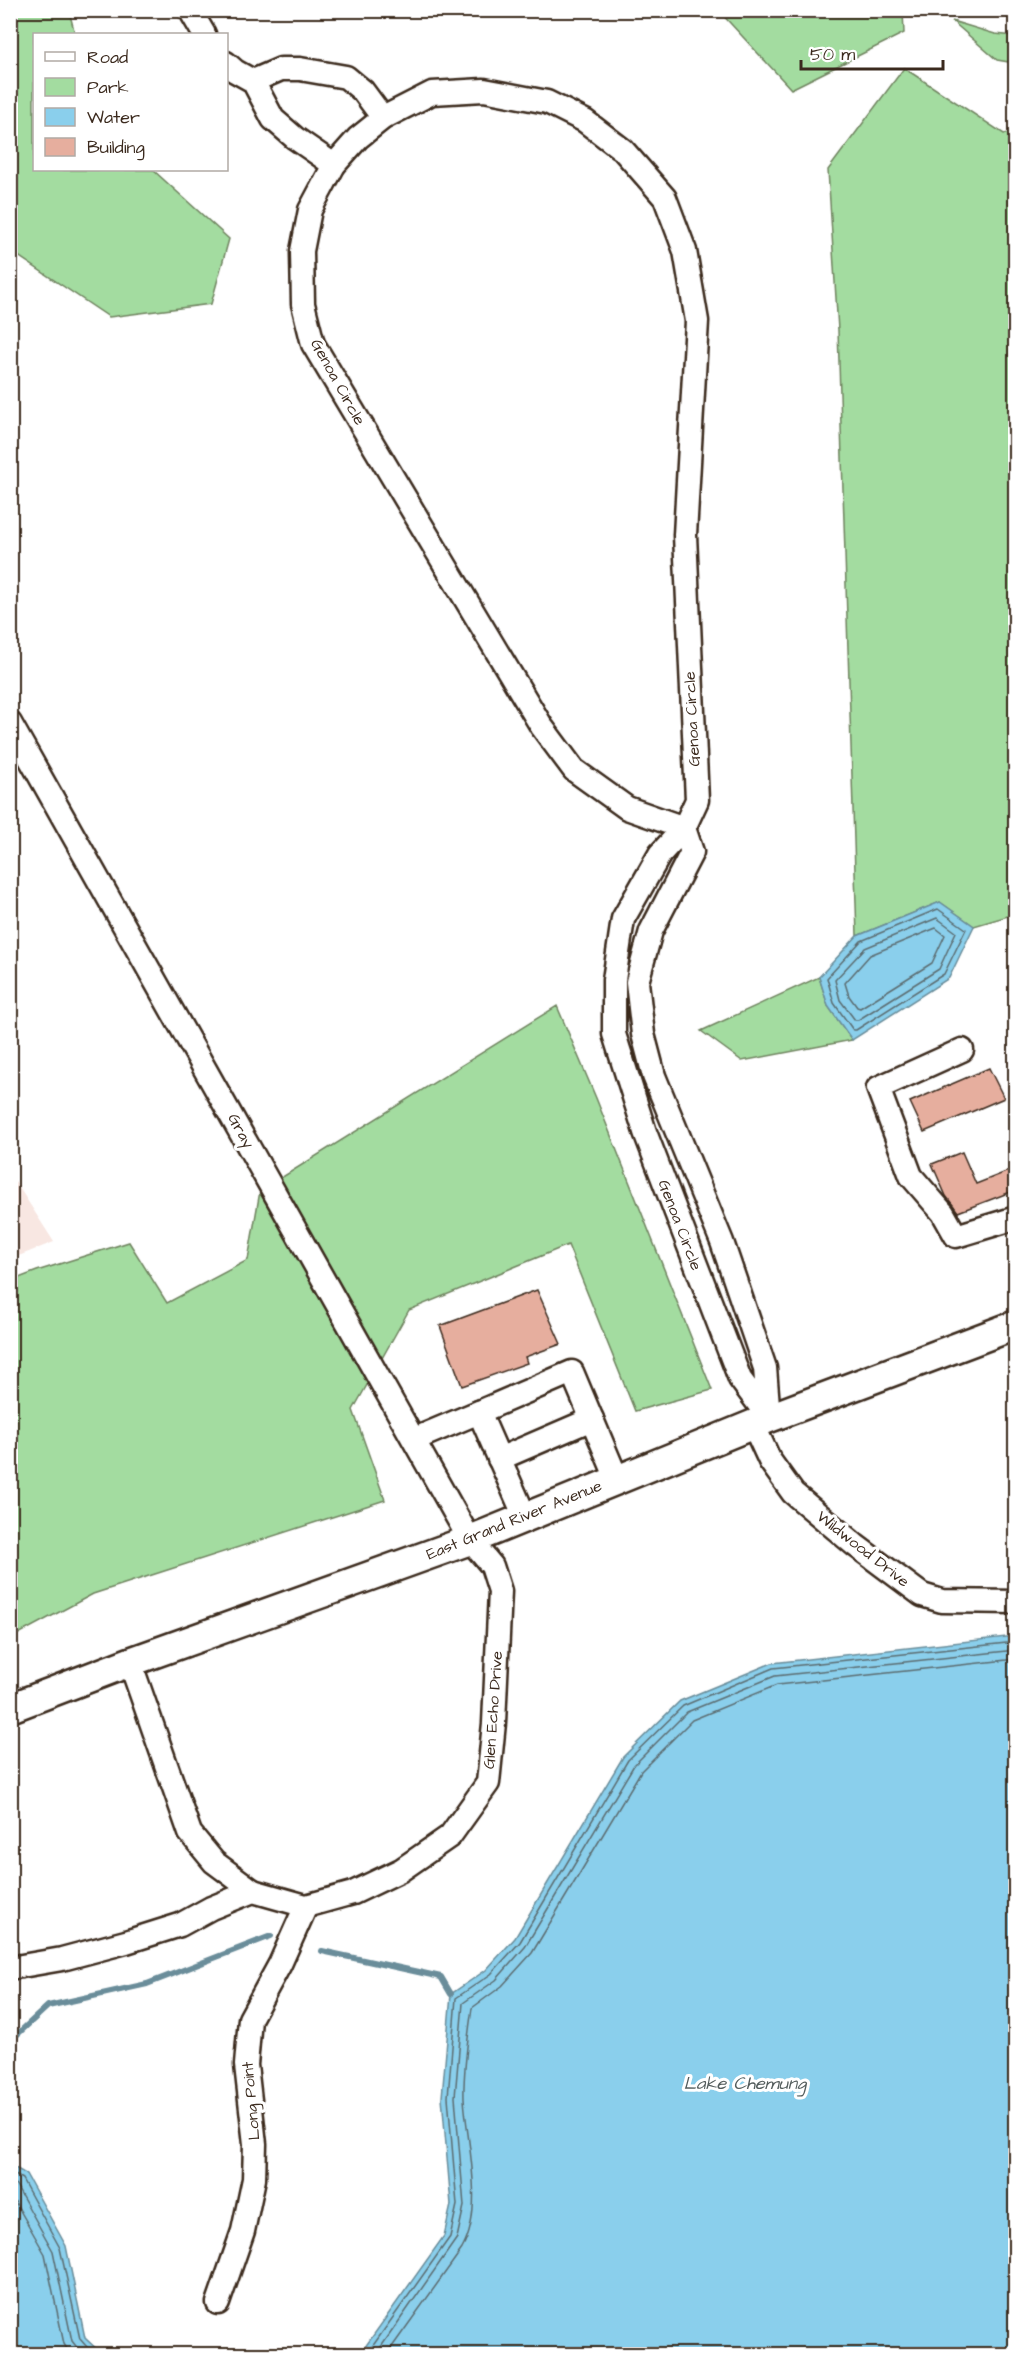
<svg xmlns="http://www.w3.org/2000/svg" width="1026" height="2365" font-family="'Architects Daughter',sans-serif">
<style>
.built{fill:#f8e7e2}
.green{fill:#a3dca0;stroke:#6f835f;stroke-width:1.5}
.water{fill:#8acfec;stroke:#6a8d9a;stroke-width:1.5}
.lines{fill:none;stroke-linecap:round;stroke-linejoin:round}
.shore{stroke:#5b6c70;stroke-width:1.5}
.stream{stroke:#6a8d9a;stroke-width:6}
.building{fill:#e6ae9e;stroke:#3b2a1e;stroke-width:1.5}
.minor-casing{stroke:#3b2a1e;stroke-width:27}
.major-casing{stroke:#3b2a1e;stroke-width:33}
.minor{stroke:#fff;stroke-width:22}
.major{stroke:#fff;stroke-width:28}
.labels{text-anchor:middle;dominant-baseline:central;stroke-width:6;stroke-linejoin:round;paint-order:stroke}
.street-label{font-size:16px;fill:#3b2a1e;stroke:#fff}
.water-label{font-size:18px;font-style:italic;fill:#535c5c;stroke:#fff}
</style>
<rect width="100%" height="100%" fill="#fff"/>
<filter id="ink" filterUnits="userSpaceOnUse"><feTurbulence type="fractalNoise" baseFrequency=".0167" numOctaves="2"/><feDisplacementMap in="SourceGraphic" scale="12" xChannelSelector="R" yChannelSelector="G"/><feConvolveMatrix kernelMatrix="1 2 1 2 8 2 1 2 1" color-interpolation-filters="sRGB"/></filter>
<g filter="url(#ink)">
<path class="built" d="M11,1175L54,1242L11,1259H10Z"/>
<g class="green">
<path d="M10,11H69L75,34H34V170H153L229,239L211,304L109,317L11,251Z"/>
<path d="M719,11H903L904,33L791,89Z"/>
<path d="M952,21L995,34L1015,36V63L997,60Z"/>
<path d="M904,68L1004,134L1015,132V914L974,926L940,902L857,936L838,330L828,170Z"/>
<path d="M819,977L828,1006L852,1040L742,1061L701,1031Z"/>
<path d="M557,1006L596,1098L712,1390L635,1411L568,1245L409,1310L353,1410L385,1500L93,1594L11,1638V1281L37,1271L129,1242L167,1303L248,1260L260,1191Z"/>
</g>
<g class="water">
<path d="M940,902L974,926L949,978L852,1040L828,1006L819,977L857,936Z"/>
<path d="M1015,1636V2354H360L444,2236L451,2205L442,2097L451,1994L486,1970L515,1938L623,1757L680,1701L772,1663Z"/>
<path d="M10,2165L26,2174L66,2246L85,2338L102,2354H11Z"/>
</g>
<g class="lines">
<g class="shore">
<path d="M938,909L966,929L944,974L856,1030H853L834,1003L827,978L861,941Z"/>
<path d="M937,918L956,932L939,969L858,1020H855L840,1000L835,980L865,948Z"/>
<path d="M936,928L945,935L932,963L860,1008L857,1007L849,996L845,983L870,955Z"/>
<path d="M10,2172L22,2179L60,2248L80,2339L93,2354"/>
<path d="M10,2181L16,2185L53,2251L72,2341L82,2354"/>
<path d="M10,2193L45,2254L64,2344L70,2354"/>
<path d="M367,2354L450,2237L457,2205L448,2097L456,1998L491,1974L520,1942L628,1760L683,1706L773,1668L1016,1642"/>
<path d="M376,2354L457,2238L464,2206L455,2097L463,2003L496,1980L525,1947L634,1765L687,1712L775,1676L1016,1650"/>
<path d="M387,2354L462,2249C485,2209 467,2143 464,2099C463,2071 468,2036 472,2008L502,1986L532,1953L641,1771L692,1720L777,1685L1016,1659"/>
</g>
<g class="stream">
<path d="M322,1951L441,1977L451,1994"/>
<path d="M10,2041L48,2006L147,1984L271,1936"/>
</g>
</g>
<g class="building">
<path d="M989,1068L1004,1098L924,1132L910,1102Z"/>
<path d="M962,1152L976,1184L1016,1168V1190L958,1212L946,1196L932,1164Z"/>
<path d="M537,1290L561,1344L525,1357L527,1363L462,1386L440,1326Z"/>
</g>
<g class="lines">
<g class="minor-casing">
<g id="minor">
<path d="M190,10L204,34"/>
<path d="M226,63L235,71L253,81L273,119L295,138L334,165"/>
<path d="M253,81L281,69H300L346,77L363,91L383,118"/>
<path d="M10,723L470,1540L492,1566L500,1591L494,1723L488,1783L450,1836L401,1870L353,1893L306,1906L253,1891L211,1908L180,1925L126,1942L62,1959L10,1968"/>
<path d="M962,1050L878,1088L911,1176L943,1213L956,1236L1016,1218"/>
<path d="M479,1412L572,1372L617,1479"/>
<path d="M769,1418L765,1368L722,1242L654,1076L643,1034L637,982L651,931L692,852L684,828L627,808L574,770L542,727L313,344L303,304L302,251L310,210L334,165L358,138L383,118L432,93L484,90L547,102L585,121L623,150L665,198L685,251L697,321L685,535L697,800L684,828L660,854L623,919L614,980V1034L645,1132L740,1379L769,1418"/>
<path d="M753,1424L770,1461L793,1493L855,1545L922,1595L942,1601L1016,1602"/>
<path d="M415,1439L479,1412L525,1517"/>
<path d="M499,1459L592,1419"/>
<path d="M130,1662L190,1833L214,1862L253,1891"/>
<path d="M218,2303L243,2231L254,2179L255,2144L246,2065L250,2019L280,1964L306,1906"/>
</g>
</g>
<g class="major-casing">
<path id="major" d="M10,1708L130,1662L470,1540L769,1418L1016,1325"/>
</g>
<use href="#minor" class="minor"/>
<use href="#major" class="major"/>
</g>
</g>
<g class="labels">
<g class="street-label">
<text transform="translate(338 382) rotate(61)">Genoa Circle</text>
<text transform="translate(692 719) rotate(-93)">Genoa Circle</text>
<text transform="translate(241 1131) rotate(61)">Gray</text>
<text transform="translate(680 1225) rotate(69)">Genoa Circle</text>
<text transform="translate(514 1520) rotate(-22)">East Grand River Avenue</text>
<text transform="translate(863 1549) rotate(38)">Wildwood Drive</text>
<text transform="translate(493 1710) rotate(-86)">Glen Echo Drive</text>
<text transform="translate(251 2101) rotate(-95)">Long Point</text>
</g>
<g class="water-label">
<text x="745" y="2083">Lake Chemung</text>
</g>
</g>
<rect width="1026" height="2365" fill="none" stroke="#fff" stroke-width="36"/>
<rect x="18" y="18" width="990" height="2329" fill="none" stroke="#3b2a1e" stroke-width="2" filter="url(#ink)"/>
<rect x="33" y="33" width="195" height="138" fill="#ffffff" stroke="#b1aaa5" stroke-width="1.5"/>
<rect x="45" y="52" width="30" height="9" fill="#ffffff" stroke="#b1aaa5" stroke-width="1.5"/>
<text x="87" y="63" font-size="18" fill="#3b2a1e">Road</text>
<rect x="45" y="78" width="30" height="18" fill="#a3dca0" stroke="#b1aaa5" stroke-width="1.5"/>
<text x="87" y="93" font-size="18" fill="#3b2a1e">Park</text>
<rect x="45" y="108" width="30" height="18" fill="#8acfec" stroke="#b1aaa5" stroke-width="1.5"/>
<text x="87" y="123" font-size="18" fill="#3b2a1e">Water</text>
<rect x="45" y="138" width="30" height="18" fill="#e6ae9e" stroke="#b1aaa5" stroke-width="1.5"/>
<text x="87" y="153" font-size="18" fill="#3b2a1e">Building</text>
<path d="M801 60v9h142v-9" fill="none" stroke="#3b2a1e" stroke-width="3"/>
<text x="810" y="60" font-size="18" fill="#3b2a1e" stroke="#ffffff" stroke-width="4.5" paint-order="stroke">50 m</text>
</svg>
